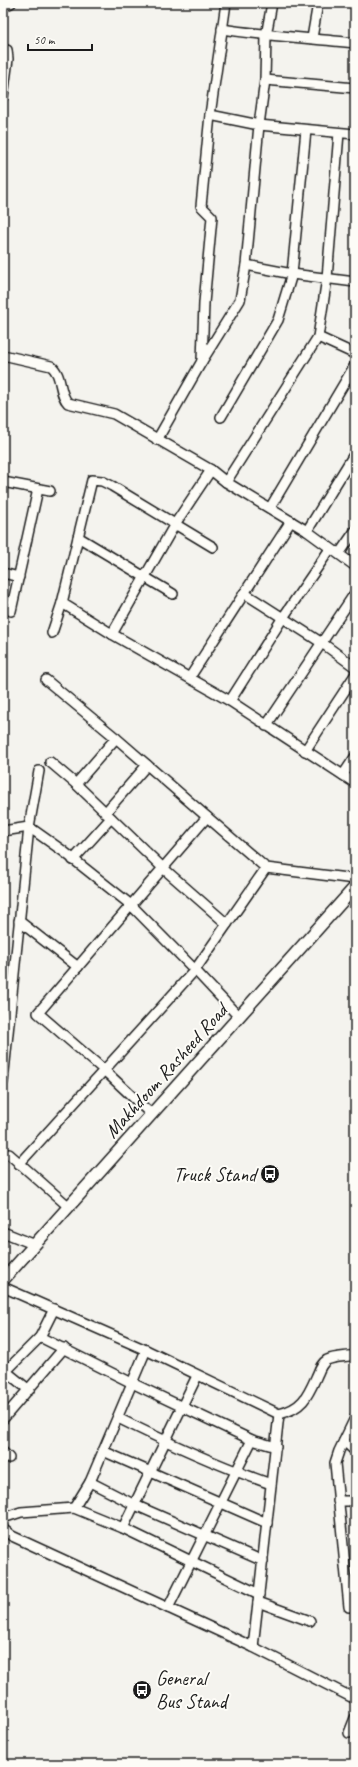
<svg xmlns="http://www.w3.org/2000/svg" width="358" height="1767" font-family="Caveat,sans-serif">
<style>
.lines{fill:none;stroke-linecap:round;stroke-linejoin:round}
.minor-casing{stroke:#1c1c1c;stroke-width:12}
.major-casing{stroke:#1c1c1c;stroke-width:14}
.minor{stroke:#fdfcf7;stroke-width:9}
.major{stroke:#fdfcf7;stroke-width:11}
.labels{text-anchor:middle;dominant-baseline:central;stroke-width:4;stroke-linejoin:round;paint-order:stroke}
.street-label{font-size:20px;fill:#1c1c1c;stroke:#fdfcf7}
.poi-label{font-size:20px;fill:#1c1c1c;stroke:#fdfcf7;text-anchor:end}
</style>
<rect width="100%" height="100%" fill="#f4f3ee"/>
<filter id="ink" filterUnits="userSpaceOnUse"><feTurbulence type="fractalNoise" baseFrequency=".025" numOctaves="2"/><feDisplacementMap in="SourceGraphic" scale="8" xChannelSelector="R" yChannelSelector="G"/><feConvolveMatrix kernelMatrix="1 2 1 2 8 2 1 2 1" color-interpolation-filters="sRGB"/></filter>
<g filter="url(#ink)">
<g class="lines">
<g class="minor-casing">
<g id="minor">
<path d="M3,7L11,3"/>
<path d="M222,29C266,36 311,38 355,43"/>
<path d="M312,38L318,3"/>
<path d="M3,49L7,50L8,59L3,97"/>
<path d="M265,80L355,88"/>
<path d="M210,115L259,125L355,134"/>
<path d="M246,265L292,274L355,282"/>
<path d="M318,337L355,354"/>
<path d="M3,355L51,366C63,375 58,393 68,403L114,414L211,470L226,482L307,531L355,566"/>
<path d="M202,361L204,303L212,217L201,206L210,115L226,3"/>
<path d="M221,417L278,320L292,274L306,130"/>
<path d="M157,440L202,361L240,300L246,265L259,125L265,80L266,36L272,3"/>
<path d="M3,482L50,491"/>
<path d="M226,482L318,337L327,278L339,133"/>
<path d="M270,508L355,365"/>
<path d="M307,531L355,453"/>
<path d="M78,537L173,594"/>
<path d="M339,554L355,531"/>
<path d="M3,573L19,577"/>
<path d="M244,593L322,643L355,667"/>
<path d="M62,603L112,634L230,701L355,783"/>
<path d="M11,611L38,489"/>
<path d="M52,633L62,603L92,480L102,481L112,486L213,547"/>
<path d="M112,634L175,524L211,470"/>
<path d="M190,677L291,521"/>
<path d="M230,701L282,619L330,549"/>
<path d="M266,726L355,593"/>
<path d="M305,751L355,675"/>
<path d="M50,762L76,784L163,868L227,924"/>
<path d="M343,775L355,757"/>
<path d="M76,784L116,738"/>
<path d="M105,813L147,765"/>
<path d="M3,831L29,827L63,851L131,905L195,970L239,1017"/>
<path d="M73,860L111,818"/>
<path d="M266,868L355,879"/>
<path d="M19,921L78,967"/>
<path d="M3,1082L29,827L39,771"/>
<path d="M151,1114L104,1070L38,1013L207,817"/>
<path d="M9,1154L68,1206"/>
<path d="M19,1164L195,970L266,868L116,738L46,680"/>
<path d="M3,1232L33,1244"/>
<path d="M3,1287L146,1350L279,1414C304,1408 308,1395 318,1373C320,1368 322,1363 327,1360C335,1356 346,1357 355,1355"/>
<path d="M40,1337L132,1383L252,1440L276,1447"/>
<path d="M3,1369L29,1390"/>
<path d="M3,1374L40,1337L54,1309"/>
<path d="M118,1418C168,1443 219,1466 271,1484"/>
<path d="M3,1419L64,1348"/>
<path d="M344,1441L355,1451"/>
<path d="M103,1451L267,1523"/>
<path d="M3,1452L9,1458"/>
<path d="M90,1482L135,1505L263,1561"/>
<path d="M338,1501H355"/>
<path d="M74,1508L90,1482L146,1350"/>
<path d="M3,1518L21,1512L74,1508L123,1528L259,1594"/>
<path d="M123,1528L197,1376"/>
<path d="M3,1529L12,1536L253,1647L355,1699"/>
<path d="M258,1602L310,1621"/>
<path d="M349,1607L335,1463L339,1451L355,1418"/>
<path d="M168,1608L252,1440"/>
<path d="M253,1647L279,1414"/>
<path d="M349,1733L355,1718"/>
</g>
</g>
<g class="major-casing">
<path id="major" d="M3,1280L355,887"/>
</g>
<use href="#minor" class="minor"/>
<use href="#major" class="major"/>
</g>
</g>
<defs>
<g id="bus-disc" transform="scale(1)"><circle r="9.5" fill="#1c1c1c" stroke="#fdfcf7"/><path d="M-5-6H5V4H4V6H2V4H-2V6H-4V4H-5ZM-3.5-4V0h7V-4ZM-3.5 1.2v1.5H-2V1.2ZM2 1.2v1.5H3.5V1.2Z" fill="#fff"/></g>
</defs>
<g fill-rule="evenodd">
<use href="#bus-disc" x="270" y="1174"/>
<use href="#bus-disc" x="142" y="1690"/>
</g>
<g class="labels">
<g class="street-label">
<text transform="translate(166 1071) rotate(-48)">Makhdoom Rasheed Road</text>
</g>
<g class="poi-label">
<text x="256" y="1174">Truck Stand</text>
<text x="156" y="1678" text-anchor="start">General<tspan x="156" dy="23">Bus Stand</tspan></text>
</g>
</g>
<rect width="358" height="1767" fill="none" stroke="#fdfcf7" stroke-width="16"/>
<rect x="8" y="8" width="342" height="1751" fill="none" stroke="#1c1c1c" stroke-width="1.5" filter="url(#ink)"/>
<path d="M28 44v6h64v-6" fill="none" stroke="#1c1c1c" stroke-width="2"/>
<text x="34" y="44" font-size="12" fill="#1c1c1c" stroke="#fdfcf7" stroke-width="3" paint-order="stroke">50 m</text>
</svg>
